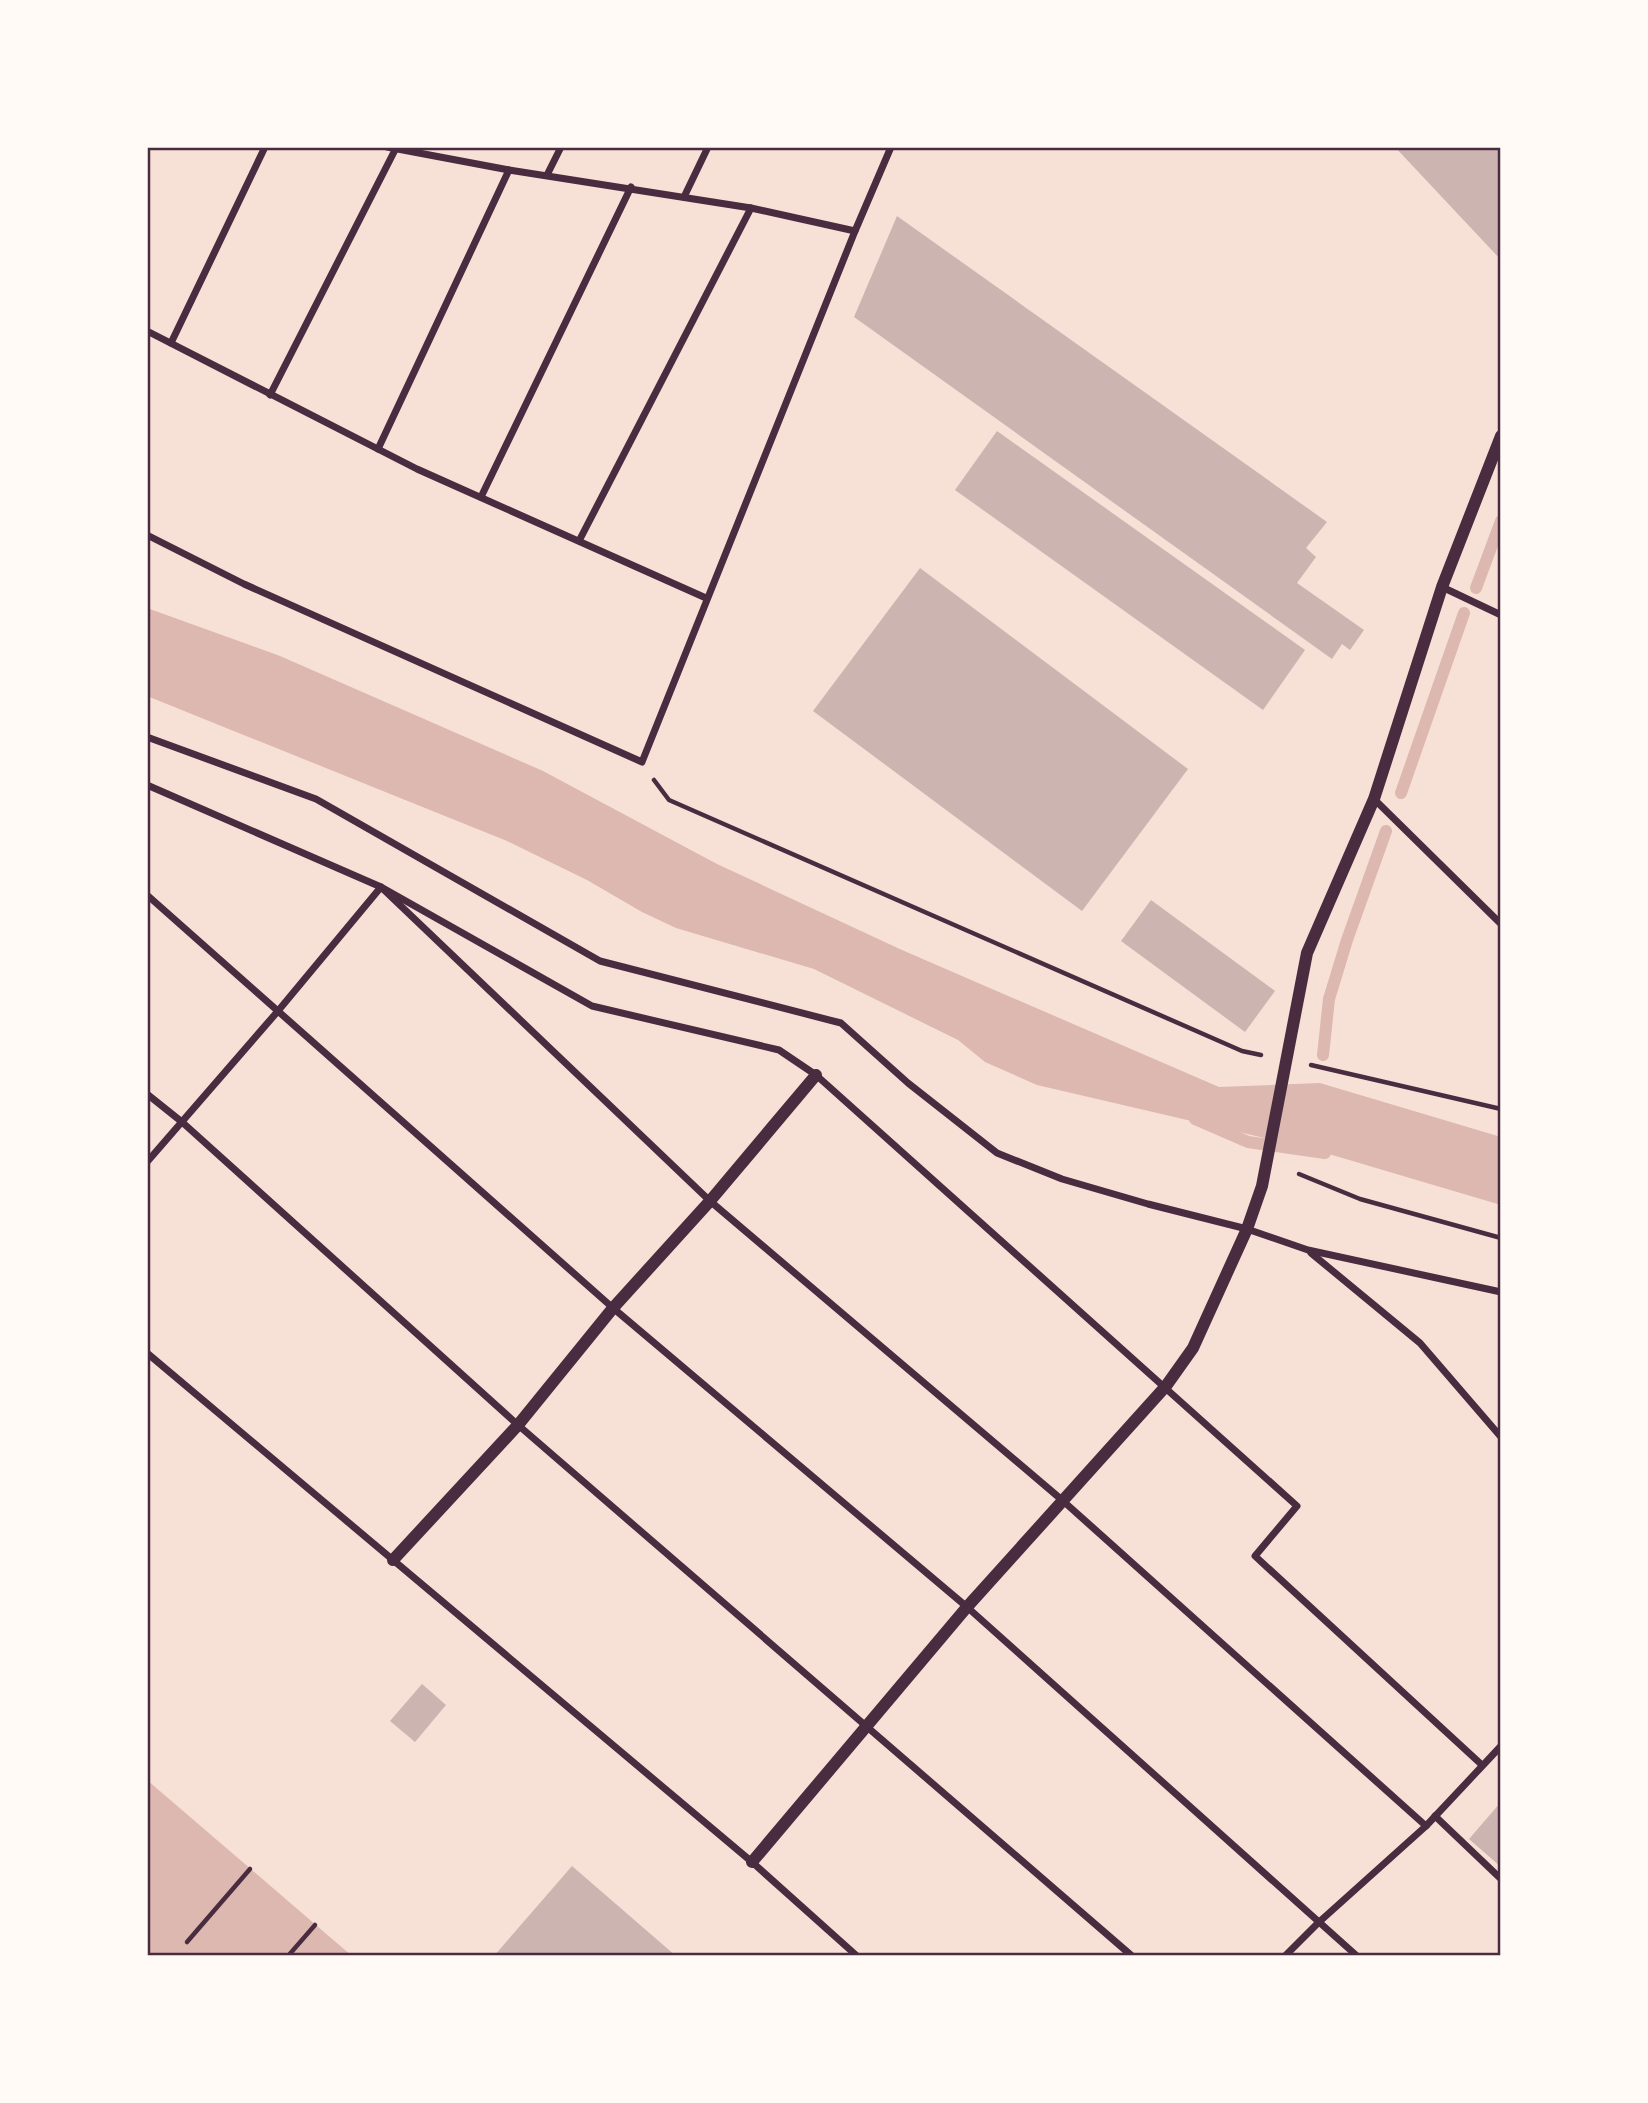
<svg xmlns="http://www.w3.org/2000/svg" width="1648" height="2103" font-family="'Space Grotesk',sans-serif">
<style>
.water{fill:#dcb8b0}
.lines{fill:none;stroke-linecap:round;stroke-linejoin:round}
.stream{stroke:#dcb8b0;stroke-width:12}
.building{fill:#ccb4b1}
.path{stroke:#4a2c40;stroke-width:4.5}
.minor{stroke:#4a2c40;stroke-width:7}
.tertiary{stroke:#4a2c40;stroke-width:12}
.neatline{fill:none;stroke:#4a2c40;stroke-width:2.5}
</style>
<rect width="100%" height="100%" fill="#f7e1d7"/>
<g class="water">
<path d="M147,608L280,656L543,771L717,864L902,950L1219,1087L1320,1083L1501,1137V1205L1312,1149L1037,1085L985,1062L958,1040L814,969L676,928L642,912L587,880L507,841L147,696Z"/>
<path d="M147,1780L352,1956H147Z"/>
</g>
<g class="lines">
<g class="stream">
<path d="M1476,588L1501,521"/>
<path d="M1401,793L1464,613"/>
<path d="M1323,1055L1329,999L1347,940L1386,831"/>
<path d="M1195,1119L1248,1142L1325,1153"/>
</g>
</g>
<g class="building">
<path d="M1395,147H1501V260Z"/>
<path d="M897,216L1327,522L1306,548L1316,557L1297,583L1364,630L1350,650L1342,644L1332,659L854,317Z"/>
<path d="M997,431L1305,650L1263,710L955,490Z"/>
<path d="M920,568L1188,769L1082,911L813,711Z"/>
<path d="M1151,900L1275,991L1245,1032L1121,941Z"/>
<path d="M422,1684L446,1705L415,1742L390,1721Z"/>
<path d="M1501,1802V1867L1469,1839Z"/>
<path d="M572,1866L676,1956H494Z"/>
</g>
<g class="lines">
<g class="path">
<path d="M654,780L669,800L1242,1051L1261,1055"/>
<path d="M1311,1065L1501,1109"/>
<path d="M1299,1174L1360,1199L1501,1238"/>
<path d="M187,1942L250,1869"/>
<path d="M288,1956L315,1925"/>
</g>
<g class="minor">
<path d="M387,147L509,170L751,208L855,231"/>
<path d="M547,175L561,147"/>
<path d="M684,197L708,147"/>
<path d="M147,331L417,469L706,598"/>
<path d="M171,343L265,147"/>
<path d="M270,395L395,150"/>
<path d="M378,449L509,170"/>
<path d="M481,497L631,187"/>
<path d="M147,535L244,584L642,762L855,231L891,147"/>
<path d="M579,541L751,208"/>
<path d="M1442,587L1501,615"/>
<path d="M147,737L316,799L600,961L841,1023L908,1083L997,1153L1062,1179L1148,1204L1247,1229L1308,1250L1501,1292"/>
<path d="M147,785L381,887L592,1006L779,1050L816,1075L1297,1506L1255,1556L1482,1765"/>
<path d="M1374,799L1501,924"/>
<path d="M147,895L613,1308L967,1607L1357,1956"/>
<path d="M147,1094L182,1122L518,1425L1132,1956"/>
<path d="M147,1162L278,1011L381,887L710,1201L1062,1500L1426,1826"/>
<path d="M1311,1253L1420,1343L1501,1437"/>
<path d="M147,1353L752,1862L857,1956"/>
<path d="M1435,1816L1501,1879"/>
<path d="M1285,1956L1318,1923L1426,1826L1501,1746"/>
</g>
<g class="tertiary">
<path d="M393,1560L518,1425L613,1308L710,1201L816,1075"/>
<path d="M752,1862L967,1607L1166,1386L1193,1348L1247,1229L1262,1186L1307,953L1374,799L1442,587L1501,436"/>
</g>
</g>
<rect width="1648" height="2103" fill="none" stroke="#fffaf5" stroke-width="298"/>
<rect x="149" y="149" width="1350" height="1805" class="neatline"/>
</svg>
